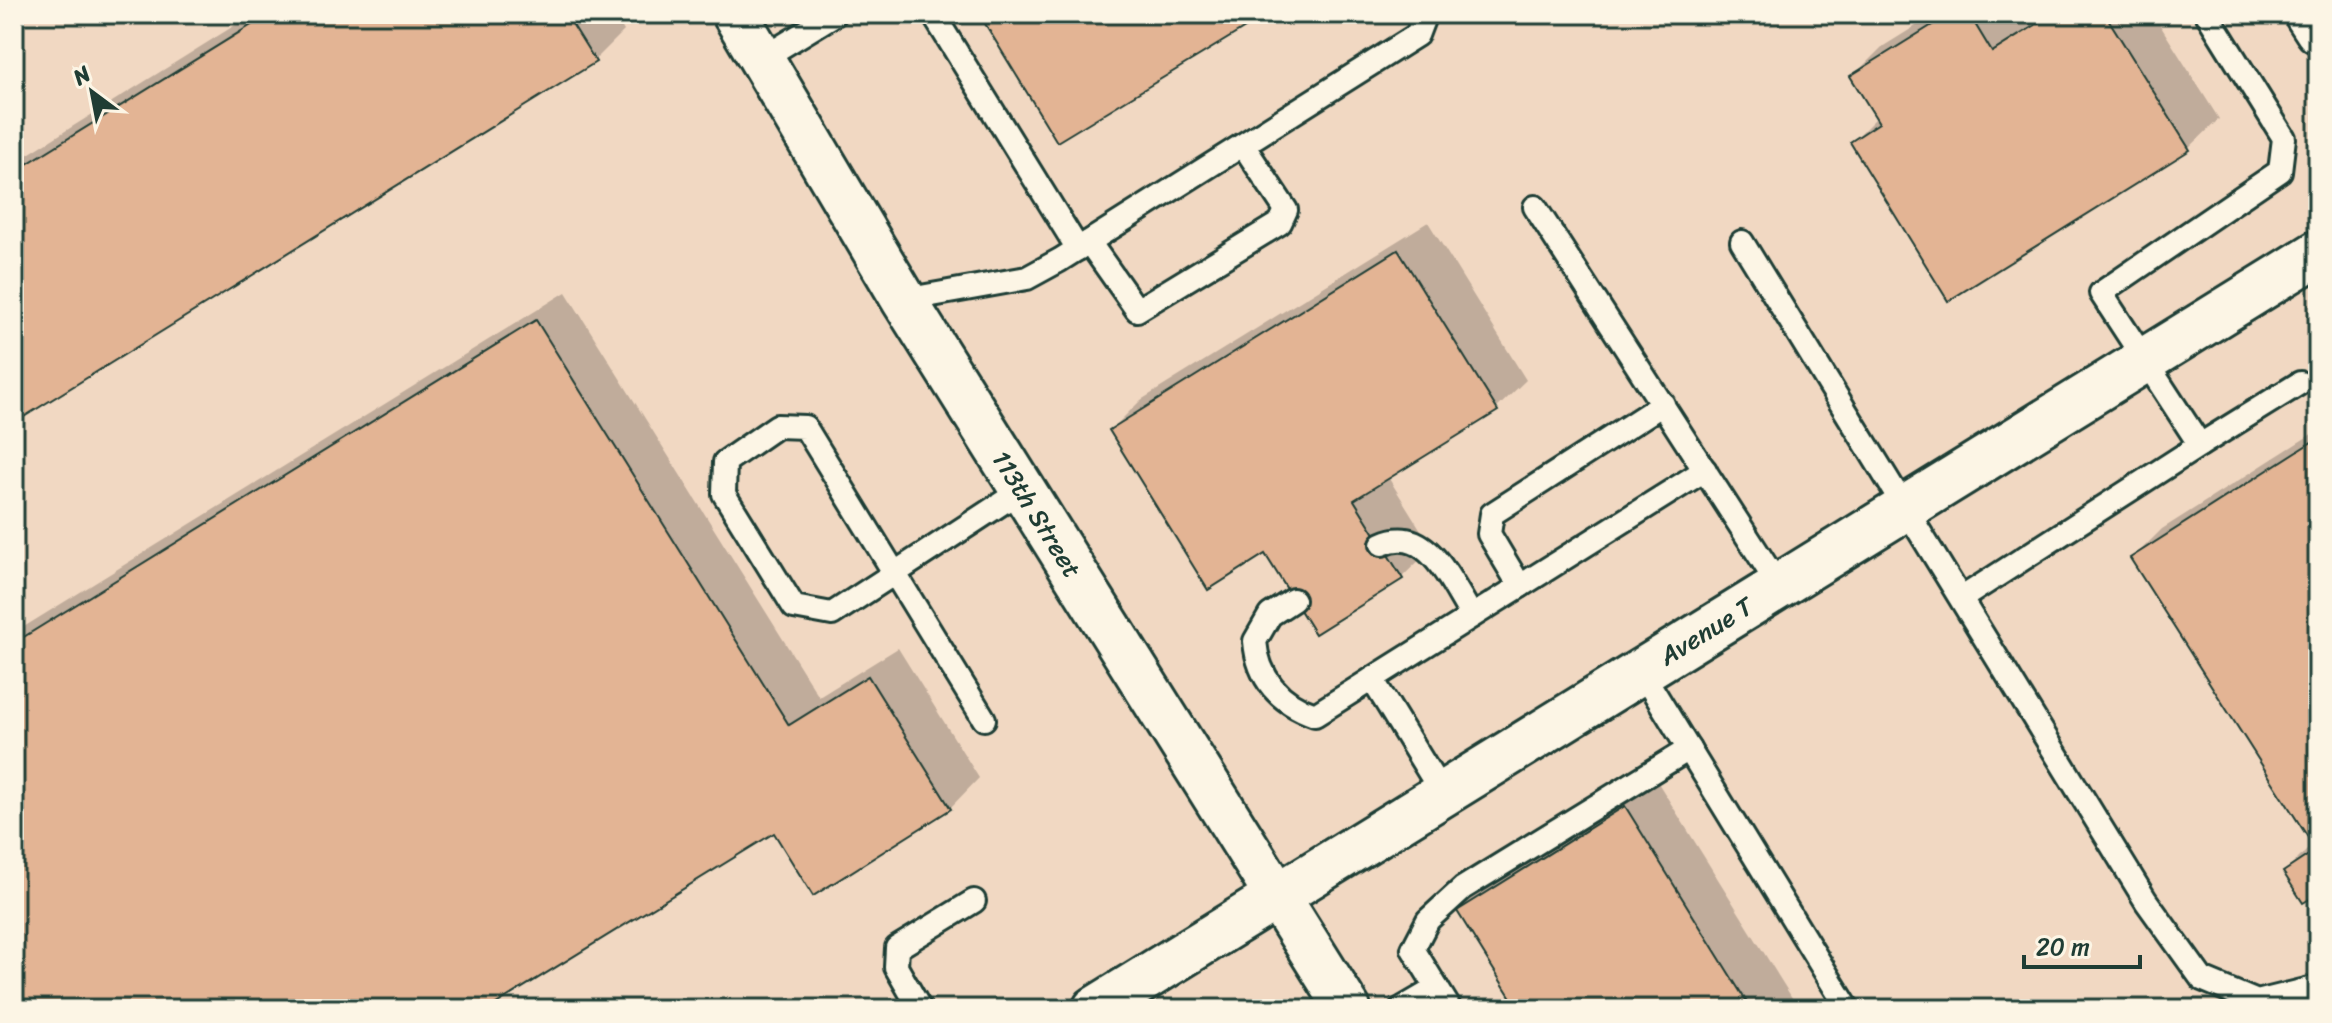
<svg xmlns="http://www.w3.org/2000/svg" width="2332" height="1023" font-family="Sriracha,sans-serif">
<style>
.built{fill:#f1d8c2}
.shadow{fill:#0003}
.building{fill:#e3b494;stroke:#1f3d34;stroke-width:2}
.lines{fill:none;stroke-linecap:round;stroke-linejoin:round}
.service-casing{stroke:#1f3d34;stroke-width:28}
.minor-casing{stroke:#1f3d34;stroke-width:50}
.service{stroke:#fcf5e5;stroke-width:22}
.minor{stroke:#fcf5e5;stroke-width:44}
.labels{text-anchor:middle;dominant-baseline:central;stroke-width:6;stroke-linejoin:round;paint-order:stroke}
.street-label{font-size:26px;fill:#1f3d34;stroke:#fcf5e5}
</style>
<rect width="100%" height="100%" fill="#f7e8d5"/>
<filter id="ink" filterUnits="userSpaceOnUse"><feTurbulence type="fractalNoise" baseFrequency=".0125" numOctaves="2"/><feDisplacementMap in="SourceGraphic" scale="16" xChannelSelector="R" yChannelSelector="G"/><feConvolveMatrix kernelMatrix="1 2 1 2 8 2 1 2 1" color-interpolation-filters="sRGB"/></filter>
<g filter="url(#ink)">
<rect class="built" x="14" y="14" width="2304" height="995"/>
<g class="shadow">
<path d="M253,14H614L624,31L595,60L14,421V163Z"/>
<path d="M1935,14H2017L2023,24L2038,14H2153L2219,119L2189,148L1852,142L1877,117L1852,77L1882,47Z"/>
<path d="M1428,222L1526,380L1496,409L1388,477L1432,548L1402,577L1315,632L1265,552L1111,430L1141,400Z"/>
<path d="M566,292L819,697L898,648L979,778L950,808L774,830L485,1009H14V633Z"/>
<path d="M2318,430V891L2285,872L2314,843L2132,559L2162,529Z"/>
<path d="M1655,778L1799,1009H1520L1459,911L1489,881Z"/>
</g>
<g class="building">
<path d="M269,14H566L596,62L14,423V172Z"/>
<path d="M986,14H1268L1057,142L981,17Z"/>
<path d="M1950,14H1969L1992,52L2053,14H2105L2190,150L1948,301L1850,142L1879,123L1850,76Z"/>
<path d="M1398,250L1498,411L1354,500L1403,579L1315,634L1265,554L1208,590L1109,430Z"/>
<path d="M536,320L789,725L868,676L951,809L813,896L774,833L488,1009H14V643Z"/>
<path d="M2318,438V894L2303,903L2283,872L2316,850L2130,558Z"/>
<path d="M1625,806L1751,1009H1518L1457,911Z"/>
</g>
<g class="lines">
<g class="service-casing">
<g id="service">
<path d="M933,14L1078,249"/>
<path d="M763,58L835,14"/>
<path d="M1535,207L1779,586"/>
<path d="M1089,242L1137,310L1280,223L1286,210L1243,145"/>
<path d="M1742,242L2146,901L2202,979L2257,1002L2318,987"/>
<path d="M904,300L1027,278L1060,260L1417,35L1425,14"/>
<path d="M2200,445L2300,383"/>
<path d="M1382,544C1428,523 1451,584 1472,616"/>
<path d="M1520,586L1489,534L1492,514L1663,404"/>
<path d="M1962,598L2200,445L2101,293L2280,171L2284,138L2207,14"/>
<path d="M1293,600L1270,615L1255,641C1258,679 1280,703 1315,715L1372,679"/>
<path d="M1641,671L1848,1009"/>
<path d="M984,719L805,427L777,426L725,462L724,494L794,607L832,614L1022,490"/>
<path d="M1442,793L1372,679L1705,470"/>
<path d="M1437,988L1413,949L1428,920L1463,888L1689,749"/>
<path d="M920,1009L896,967L897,948L974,901"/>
<path d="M1401,1009L1437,988L1450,1009"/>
</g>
</g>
<g class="minor-casing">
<g id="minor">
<path d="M735,14L904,300L1348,1009"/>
<path d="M2307,14L2318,31"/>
<path d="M1095,1009L2318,253"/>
</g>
</g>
<use href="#service" class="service"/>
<use href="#minor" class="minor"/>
</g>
</g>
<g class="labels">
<g class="street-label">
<text transform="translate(1037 514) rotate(58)">113th Street</text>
<text transform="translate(1706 631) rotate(-32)">Avenue T</text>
</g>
</g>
<rect width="2332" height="1023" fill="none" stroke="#fcf5e5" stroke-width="48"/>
<rect x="24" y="24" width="2284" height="975" fill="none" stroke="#1f3d34" stroke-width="3" filter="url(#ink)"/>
<g transform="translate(92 92) rotate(328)" stroke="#fcf5e5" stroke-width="6" paint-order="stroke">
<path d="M0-6L14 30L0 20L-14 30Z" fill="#1f3d34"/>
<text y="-12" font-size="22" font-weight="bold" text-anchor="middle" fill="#1f3d34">N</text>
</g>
<path d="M2024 955v12h116v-12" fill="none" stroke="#1f3d34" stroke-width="4"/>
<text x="2036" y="955" font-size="24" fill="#1f3d34" stroke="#fcf5e5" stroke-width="6" paint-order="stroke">20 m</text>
</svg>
